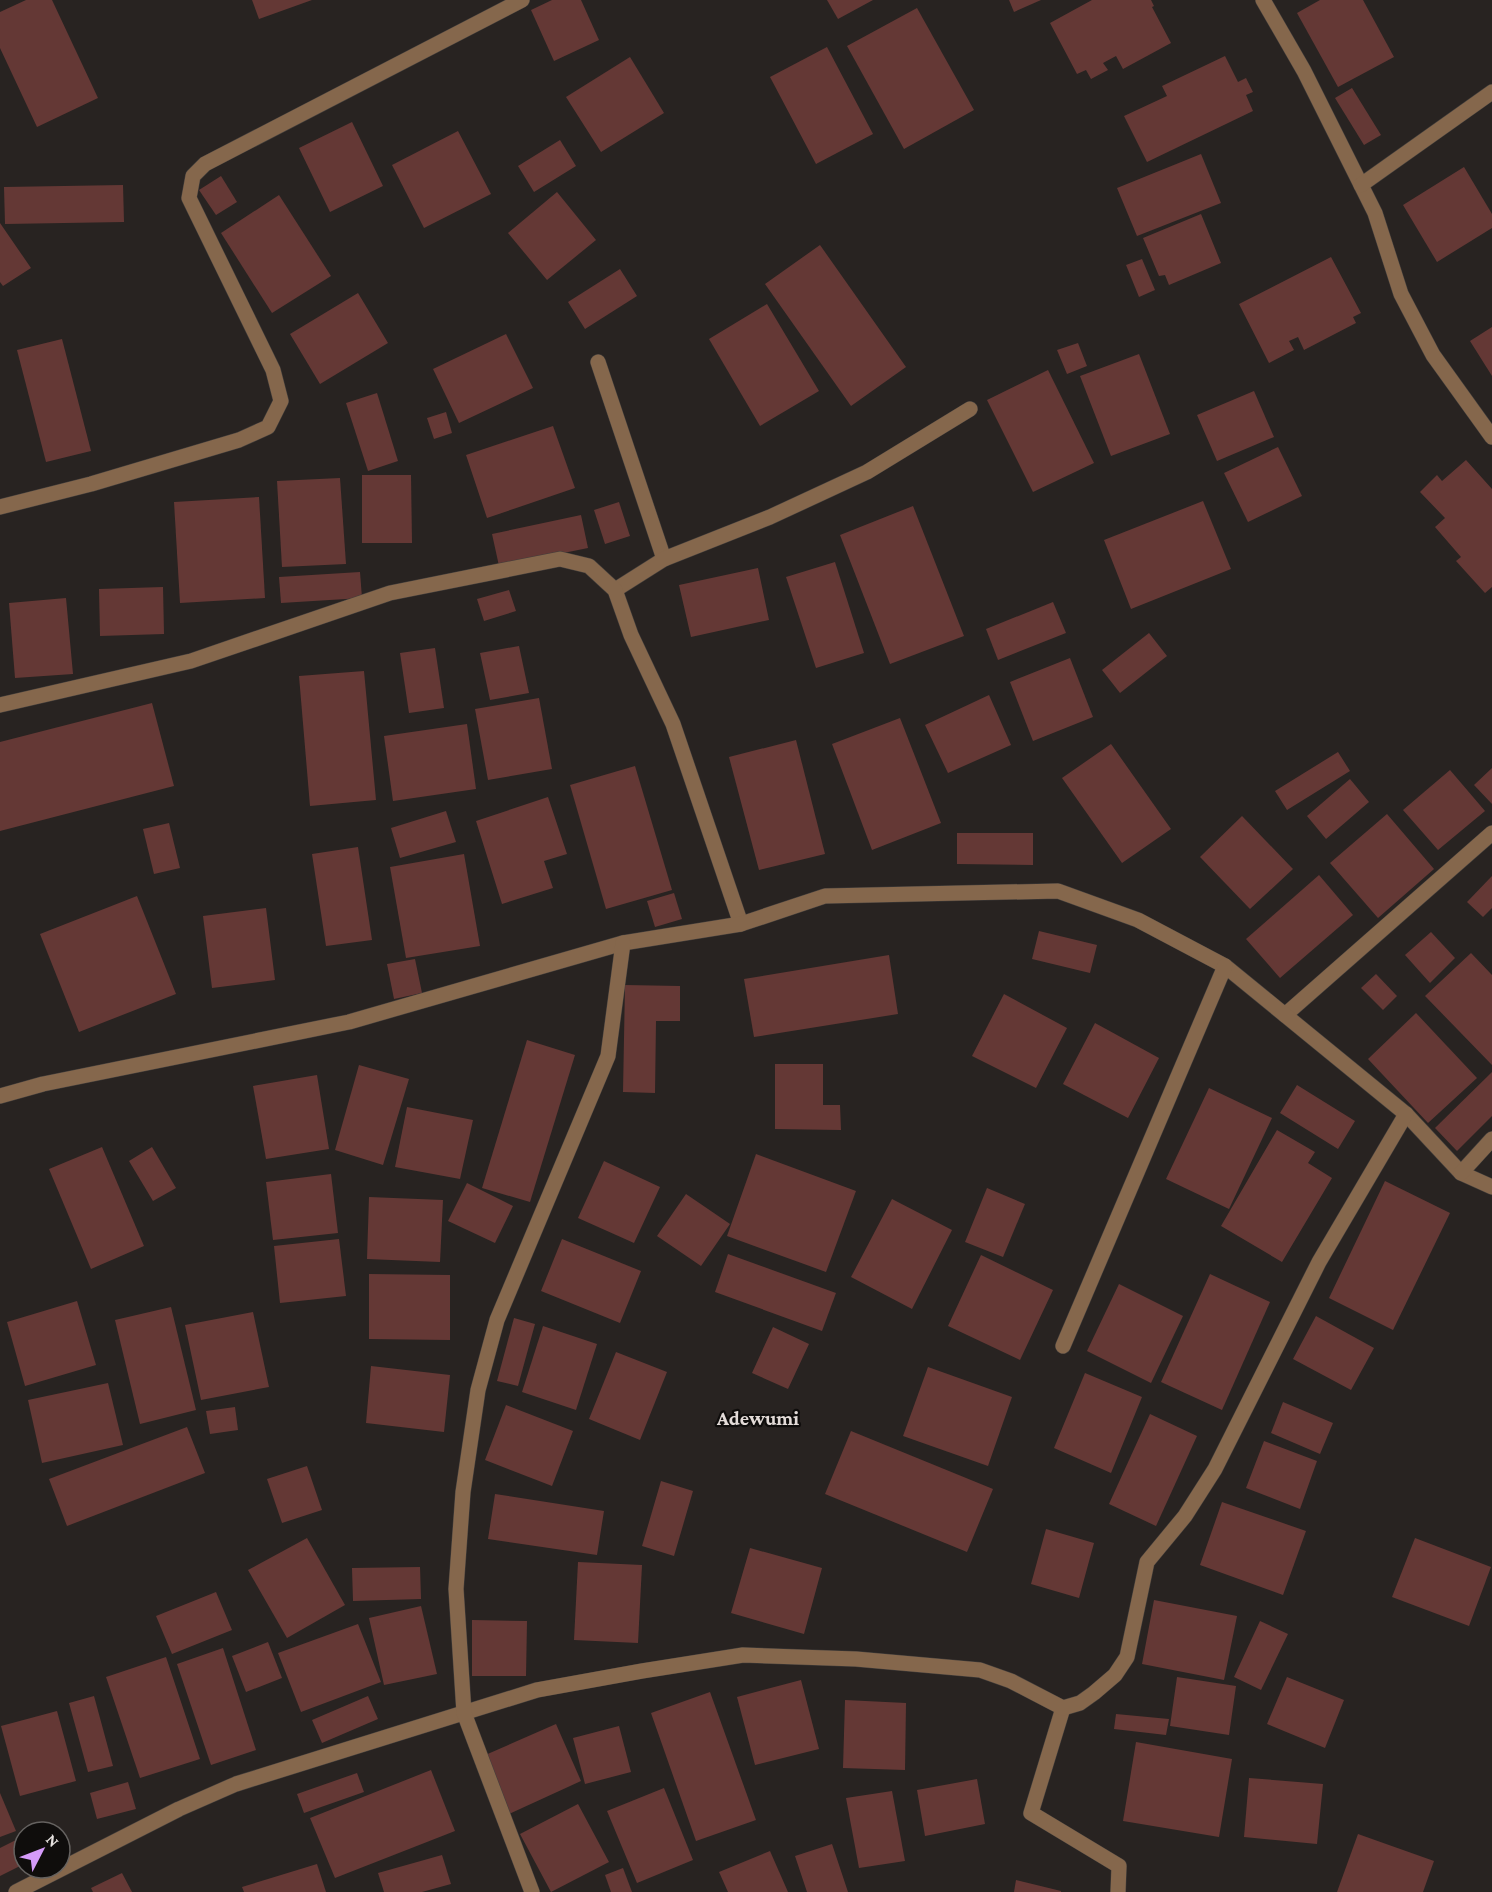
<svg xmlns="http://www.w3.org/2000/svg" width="1492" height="1892" font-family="'Crimson Pro',serif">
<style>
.building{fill:#643835}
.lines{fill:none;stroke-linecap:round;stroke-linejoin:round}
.minor-casing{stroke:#423e3c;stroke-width:16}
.minor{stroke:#85674c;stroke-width:15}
.labels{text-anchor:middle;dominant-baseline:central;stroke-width:4.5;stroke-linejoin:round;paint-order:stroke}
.quarter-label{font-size:20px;font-weight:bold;fill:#e3dbd8;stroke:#0f0d0c}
</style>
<rect width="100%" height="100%" fill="#282321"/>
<g class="building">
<path d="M26,0H52L98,98L37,127L0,48V12Z"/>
<path d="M252,0H312L259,19Z"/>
<path d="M552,0H581L599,40L554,61L531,10Z"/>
<path d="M827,0H873L838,19Z"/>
<path d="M1009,0H1041L1014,12Z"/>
<path d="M1092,0H1151L1154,6L1152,7L1171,43L1123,69L1116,56L1103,63L1108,70L1091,79L1086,70L1077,74L1050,23Z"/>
<path d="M1320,0H1363L1394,57L1338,87L1297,13Z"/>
<path d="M917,8L974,110L904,149L847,46Z"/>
<path d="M827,47L873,134L816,164L770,77Z"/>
<path d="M1225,56L1238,82L1246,78L1253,92L1246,95L1253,111L1147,162L1124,116L1167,96L1162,86Z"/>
<path d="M630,57L664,113L601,152L566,97Z"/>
<path d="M1352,88L1381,135L1364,145L1335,98Z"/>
<path d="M352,122L383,186L330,212L299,148Z"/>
<path d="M458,131L491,194L424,228L392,165Z"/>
<path d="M560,140L576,166L534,192L518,166Z"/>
<path d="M1201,154L1221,203L1137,236L1117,188Z"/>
<path d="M1464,167L1492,214V228L1437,262L1403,205Z"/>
<path d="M221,176L237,202L216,215L199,190Z"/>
<path d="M123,185L124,222L5,224L4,187Z"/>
<path d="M557,192L596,240L547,280L508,233Z"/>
<path d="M279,195L331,276L272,313L221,233Z"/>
<path d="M1201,214L1221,263L1169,285L1165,275L1159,276L1143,238Z"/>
<path d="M0,223L31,268L3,286L0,282Z"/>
<path d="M820,245L906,367L851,406L765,284Z"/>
<path d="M1331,257L1361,313L1353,317L1356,323L1304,350L1298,337L1289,341L1294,350L1269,363L1239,304Z"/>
<path d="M1142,259L1155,290L1139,297L1126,265Z"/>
<path d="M620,269L637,296L585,329L568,302Z"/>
<path d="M358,293L388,343L320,384L290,334Z"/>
<path d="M767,304L819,391L760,426L709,339Z"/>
<path d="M1492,327V376L1470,341Z"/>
<path d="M506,334L533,388L459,423L433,369Z"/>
<path d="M62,339L91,451L46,462L17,350Z"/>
<path d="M1078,343L1087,366L1067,374L1057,350Z"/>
<path d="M1139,354L1170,434L1111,456L1080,376Z"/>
<path d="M1048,370L1094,463L1033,492L987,400Z"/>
<path d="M1254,391L1274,437L1217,461L1197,415Z"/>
<path d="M377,393L398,461L368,471L346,403Z"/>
<path d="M446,412L452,433L434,439L427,418Z"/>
<path d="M553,426L575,488L487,518L466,455Z"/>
<path d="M1278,447L1302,496L1248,522L1224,473Z"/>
<path d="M1466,460L1492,489V587L1485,593L1456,561L1461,557L1435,527L1445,518L1420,492L1437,475L1442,481Z"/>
<path d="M362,475H411L412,543H362Z"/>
<path d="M340,478L346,564L282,567L277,481Z"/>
<path d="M259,497L265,598L180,603L174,502Z"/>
<path d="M1203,501L1231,569L1131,609L1104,540Z"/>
<path d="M619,502L630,536L605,544L594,510Z"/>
<path d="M913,506L964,636L890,664L840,535Z"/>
<path d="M581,515L588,548L499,566L492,534Z"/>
<path d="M835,562L864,653L816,668L786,577Z"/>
<path d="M758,568L769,620L691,637L679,585Z"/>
<path d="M360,572L362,598L281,603L279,577Z"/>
<path d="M163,587L164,634L100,636L99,589Z"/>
<path d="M509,590L516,611L484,621L477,599Z"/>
<path d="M66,598L73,674L15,678L9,603Z"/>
<path d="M1053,602L1066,633L998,660L986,629Z"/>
<path d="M1149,633L1167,656L1120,693L1102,670Z"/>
<path d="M519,646L529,693L490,700L480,653Z"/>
<path d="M435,648L444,708L409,713L400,653Z"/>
<path d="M1070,658L1093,717L1033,741L1010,682Z"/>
<path d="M364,671L376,800L310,806L299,676Z"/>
<path d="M989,695L1011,745L948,773L925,725Z"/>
<path d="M539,698L552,769L488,780L475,709Z"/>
<path d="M152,703L174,786L0,831V742Z"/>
<path d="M900,718L941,823L872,850L832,744Z"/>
<path d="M467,724L476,789L393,801L384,736Z"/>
<path d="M796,740L825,854L759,870L729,757Z"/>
<path d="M1111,744L1171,829L1122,863L1062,778Z"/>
<path d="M1338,752L1350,771L1287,810L1275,791Z"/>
<path d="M635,766L672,890L606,909L570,785Z"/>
<path d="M1492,768V804L1474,785Z"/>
<path d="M1450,770L1485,811L1438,850L1403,810Z"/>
<path d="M1350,779L1369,802L1326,839L1307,816Z"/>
<path d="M548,797L567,854L544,861L553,888L502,904L476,821Z"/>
<path d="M446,811L456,842L400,858L391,828Z"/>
<path d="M1387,814L1434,869L1378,918L1330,863Z"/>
<path d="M1242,816L1293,869L1250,909L1200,857Z"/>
<path d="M169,823L180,868L154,874L143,829Z"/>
<path d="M957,833H1033V865L957,864Z"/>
<path d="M358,847L372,940L326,946L312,854Z"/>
<path d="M464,854L480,946L406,958L390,867Z"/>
<path d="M1319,875L1353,915L1280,978L1246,939Z"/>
<path d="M1492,876V908L1483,917L1467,902Z"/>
<path d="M674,893L682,919L655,927L647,901Z"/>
<path d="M137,896L176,994L79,1032L40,934Z"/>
<path d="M266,908L275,980L212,988L203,916Z"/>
<path d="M1039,931L1097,945L1090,973L1032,959Z"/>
<path d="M1431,932L1455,958L1430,983L1405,955Z"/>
<path d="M1471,953L1492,975V1065L1425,996Z"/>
<path d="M889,955L898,1014L754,1037L744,979Z"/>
<path d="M415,959L422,993L394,999L387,964Z"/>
<path d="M1376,974L1397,996L1383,1010L1361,988Z"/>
<path d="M625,985L680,986V1021H656L655,1093L623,1092Z"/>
<path d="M1004,994L1067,1028L1036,1088L972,1056Z"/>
<path d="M1416,1013L1477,1078L1428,1123L1368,1059Z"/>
<path d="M1095,1023L1159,1058L1128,1118L1063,1084Z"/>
<path d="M527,1040L575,1055L530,1202L482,1188Z"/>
<path d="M775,1064H823V1105H840L841,1130L775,1129Z"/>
<path d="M359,1065L409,1079L383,1165L335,1150Z"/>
<path d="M1492,1072V1116L1457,1151L1435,1128Z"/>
<path d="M317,1075L329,1149L266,1159L253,1086Z"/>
<path d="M1297,1085L1355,1121L1338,1149L1280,1113Z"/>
<path d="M1209,1088L1272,1118L1229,1209L1166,1179Z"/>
<path d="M407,1107L473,1120L460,1179L395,1167Z"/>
<path d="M1277,1130L1315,1152L1308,1163L1332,1178L1282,1262L1221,1226Z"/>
<path d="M102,1147L144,1246L91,1269L49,1169Z"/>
<path d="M152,1147L176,1188L153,1201L129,1161Z"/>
<path d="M756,1154L856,1191L826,1272L727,1236Z"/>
<path d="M604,1161L660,1187L634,1243L578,1218Z"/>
<path d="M331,1174L338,1233L273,1240L266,1182Z"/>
<path d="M1385,1181L1450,1213L1393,1330L1329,1298Z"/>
<path d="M467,1183L513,1206L495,1243L448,1221Z"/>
<path d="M987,1188L1025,1204L1003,1257L965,1242Z"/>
<path d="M686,1194L730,1224L701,1266L657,1236Z"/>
<path d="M369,1197L443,1200L440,1262L367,1259Z"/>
<path d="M892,1199L952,1230L912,1309L851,1277Z"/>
<path d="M339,1239L346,1296L280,1303L274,1246Z"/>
<path d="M562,1239L641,1271L620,1323L541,1291Z"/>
<path d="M728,1254L836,1293L822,1331L715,1292Z"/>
<path d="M981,1255L1053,1290L1020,1360L948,1326Z"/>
<path d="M369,1274L450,1275V1340L369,1339Z"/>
<path d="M1210,1274L1270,1302L1222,1410L1161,1382Z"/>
<path d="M1119,1284L1183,1316L1151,1383L1087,1351Z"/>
<path d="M77,1301L96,1365L25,1386L7,1322Z"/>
<path d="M171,1307L196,1410L140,1424L115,1320Z"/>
<path d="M253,1312L269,1387L201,1400L185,1325Z"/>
<path d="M1316,1316L1374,1348L1351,1390L1293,1359Z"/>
<path d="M514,1318L535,1324L518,1386L497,1381Z"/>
<path d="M543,1326L597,1344L576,1410L522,1392Z"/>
<path d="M773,1327L809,1344L788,1389L752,1373Z"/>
<path d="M616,1352L667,1372L640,1440L589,1419Z"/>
<path d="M371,1366L450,1375L444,1432L366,1423Z"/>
<path d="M928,1367L1012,1397L988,1466L903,1436Z"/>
<path d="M1085,1373L1142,1397L1111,1473L1054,1448Z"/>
<path d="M108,1383L123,1445L42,1463L28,1400Z"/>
<path d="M1283,1402L1333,1423L1320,1454L1271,1433Z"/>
<path d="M506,1405L573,1431L552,1486L485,1460Z"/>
<path d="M235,1407L238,1430L210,1434L206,1411Z"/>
<path d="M1150,1414L1197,1436L1156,1526L1109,1504Z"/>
<path d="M187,1427L205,1473L67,1526L49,1479Z"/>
<path d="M851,1431L993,1489L967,1552L825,1494Z"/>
<path d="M1264,1441L1317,1461L1300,1509L1246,1488Z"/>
<path d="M307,1466L322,1510L282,1523L267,1479Z"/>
<path d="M661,1481L693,1491L674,1556L642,1546Z"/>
<path d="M495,1494L604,1511L597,1555L488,1539Z"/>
<path d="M1222,1502L1306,1531L1283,1595L1200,1565Z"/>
<path d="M1046,1529L1094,1543L1079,1598L1031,1584Z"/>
<path d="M307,1538L345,1605L287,1638L248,1570Z"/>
<path d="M1415,1538L1491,1567L1469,1626L1392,1597Z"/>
<path d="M750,1548L822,1568L804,1634L731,1613Z"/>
<path d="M578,1562L642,1565L638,1643L574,1640Z"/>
<path d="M420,1567L421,1599L353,1601L352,1568Z"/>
<path d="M216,1592L232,1630L172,1654L156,1616Z"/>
<path d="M1154,1600L1237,1616L1224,1680L1142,1664Z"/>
<path d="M421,1606L437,1674L384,1685L369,1618Z"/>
<path d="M472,1620L527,1621L526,1676H472Z"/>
<path d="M1260,1621L1288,1634L1261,1690L1234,1677Z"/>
<path d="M358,1624L381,1682L301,1712L278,1653Z"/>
<path d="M268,1642L282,1678L246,1692L232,1656Z"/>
<path d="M223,1648L256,1750L211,1765L177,1664Z"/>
<path d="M166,1657L200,1759L140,1778L106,1677Z"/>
<path d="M1177,1677L1236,1686L1229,1735L1170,1726Z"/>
<path d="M1287,1677L1344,1700L1325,1748L1267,1724Z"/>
<path d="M801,1680L819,1749L755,1765L737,1697Z"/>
<path d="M710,1692L756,1820L696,1841L651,1713Z"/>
<path d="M94,1696L113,1766L88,1772L69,1703Z"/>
<path d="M368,1696L378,1719L322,1743L312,1720Z"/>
<path d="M845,1700L906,1703L905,1770L843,1768Z"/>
<path d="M57,1711L76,1781L20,1796L1,1726Z"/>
<path d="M1116,1714L1169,1719L1166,1735L1114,1729Z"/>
<path d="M556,1724L581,1781L509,1814L483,1756Z"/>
<path d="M619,1726L631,1772L585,1784L573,1738Z"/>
<path d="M1136,1742L1232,1759L1219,1837L1123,1821Z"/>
<path d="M431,1770L455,1831L335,1878L310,1818Z"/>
<path d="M357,1773L364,1792L304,1813L297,1794Z"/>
<path d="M1249,1778L1323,1784L1317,1844L1244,1837Z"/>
<path d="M977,1779L985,1824L925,1836L917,1790Z"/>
<path d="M128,1782L136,1809L97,1819L90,1793Z"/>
<path d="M664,1788L693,1860L637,1883L607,1811Z"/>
<path d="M892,1791L905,1861L859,1868L846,1798Z"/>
<path d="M0,1793L16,1831L0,1837Z"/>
<path d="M578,1804L609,1862L551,1892L520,1834Z"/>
<path d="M1358,1834L1434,1861L1423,1892H1337Z"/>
<path d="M24,1836V1864L0,1876V1848Z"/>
<path d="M832,1844L848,1892H807L795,1856Z"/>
<path d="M770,1851L788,1892H728L719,1872Z"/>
<path d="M442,1855L451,1884L422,1892H384L378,1873Z"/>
<path d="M317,1864L326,1892H244L242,1887Z"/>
<path d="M623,1868L632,1892H611L605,1875Z"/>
<path d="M122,1873L132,1892H93L91,1888Z"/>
<path d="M1016,1880L1061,1891V1892H1014Z"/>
</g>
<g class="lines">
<g class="minor-casing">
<g id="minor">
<path d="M1263,0L1304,71L1375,213L1401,294L1433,355L1492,437"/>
<path d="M1361,185L1492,92"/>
<path d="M598,362L664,559"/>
<path d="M0,507L91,484L239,440L268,427L281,401L273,370L189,198L193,176L205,164L522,0"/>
<path d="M615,590L664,559L770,517L867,472L970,409"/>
<path d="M0,705L191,661L390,593L560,559L589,566L615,590L631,635L673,724L741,924"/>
<path d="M1285,1015L1492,833"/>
<path d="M0,1096L43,1084L349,1022L623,943L741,924L825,896L1058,891L1138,920L1225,966L1406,1114L1461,1173L1492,1187"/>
<path d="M1461,1173L1492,1139"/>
<path d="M1063,1346L1225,966"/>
<path d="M1063,1708L1031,1813L1119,1866L1118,1892"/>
<path d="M16,1892L179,1809L236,1784L537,1690L642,1671L743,1655L856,1659L980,1670L1011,1681L1063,1708L1080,1703L1094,1693L1115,1675L1127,1657L1147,1562L1185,1516L1215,1469L1319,1262L1406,1114"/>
<path d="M532,1892L464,1713L456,1589L463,1492L478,1390L497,1320L608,1056L623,943"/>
</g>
</g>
<use href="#minor" class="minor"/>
</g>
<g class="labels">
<g class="quarter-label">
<text x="758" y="1418">Adewumi</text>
</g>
</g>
<g transform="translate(42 1850) rotate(48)"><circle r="28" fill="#0f0d0c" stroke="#656260" stroke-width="1.5"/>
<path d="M0-4.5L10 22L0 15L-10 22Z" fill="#d59bfa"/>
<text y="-9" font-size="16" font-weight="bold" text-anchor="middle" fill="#e5e1df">N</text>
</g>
</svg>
